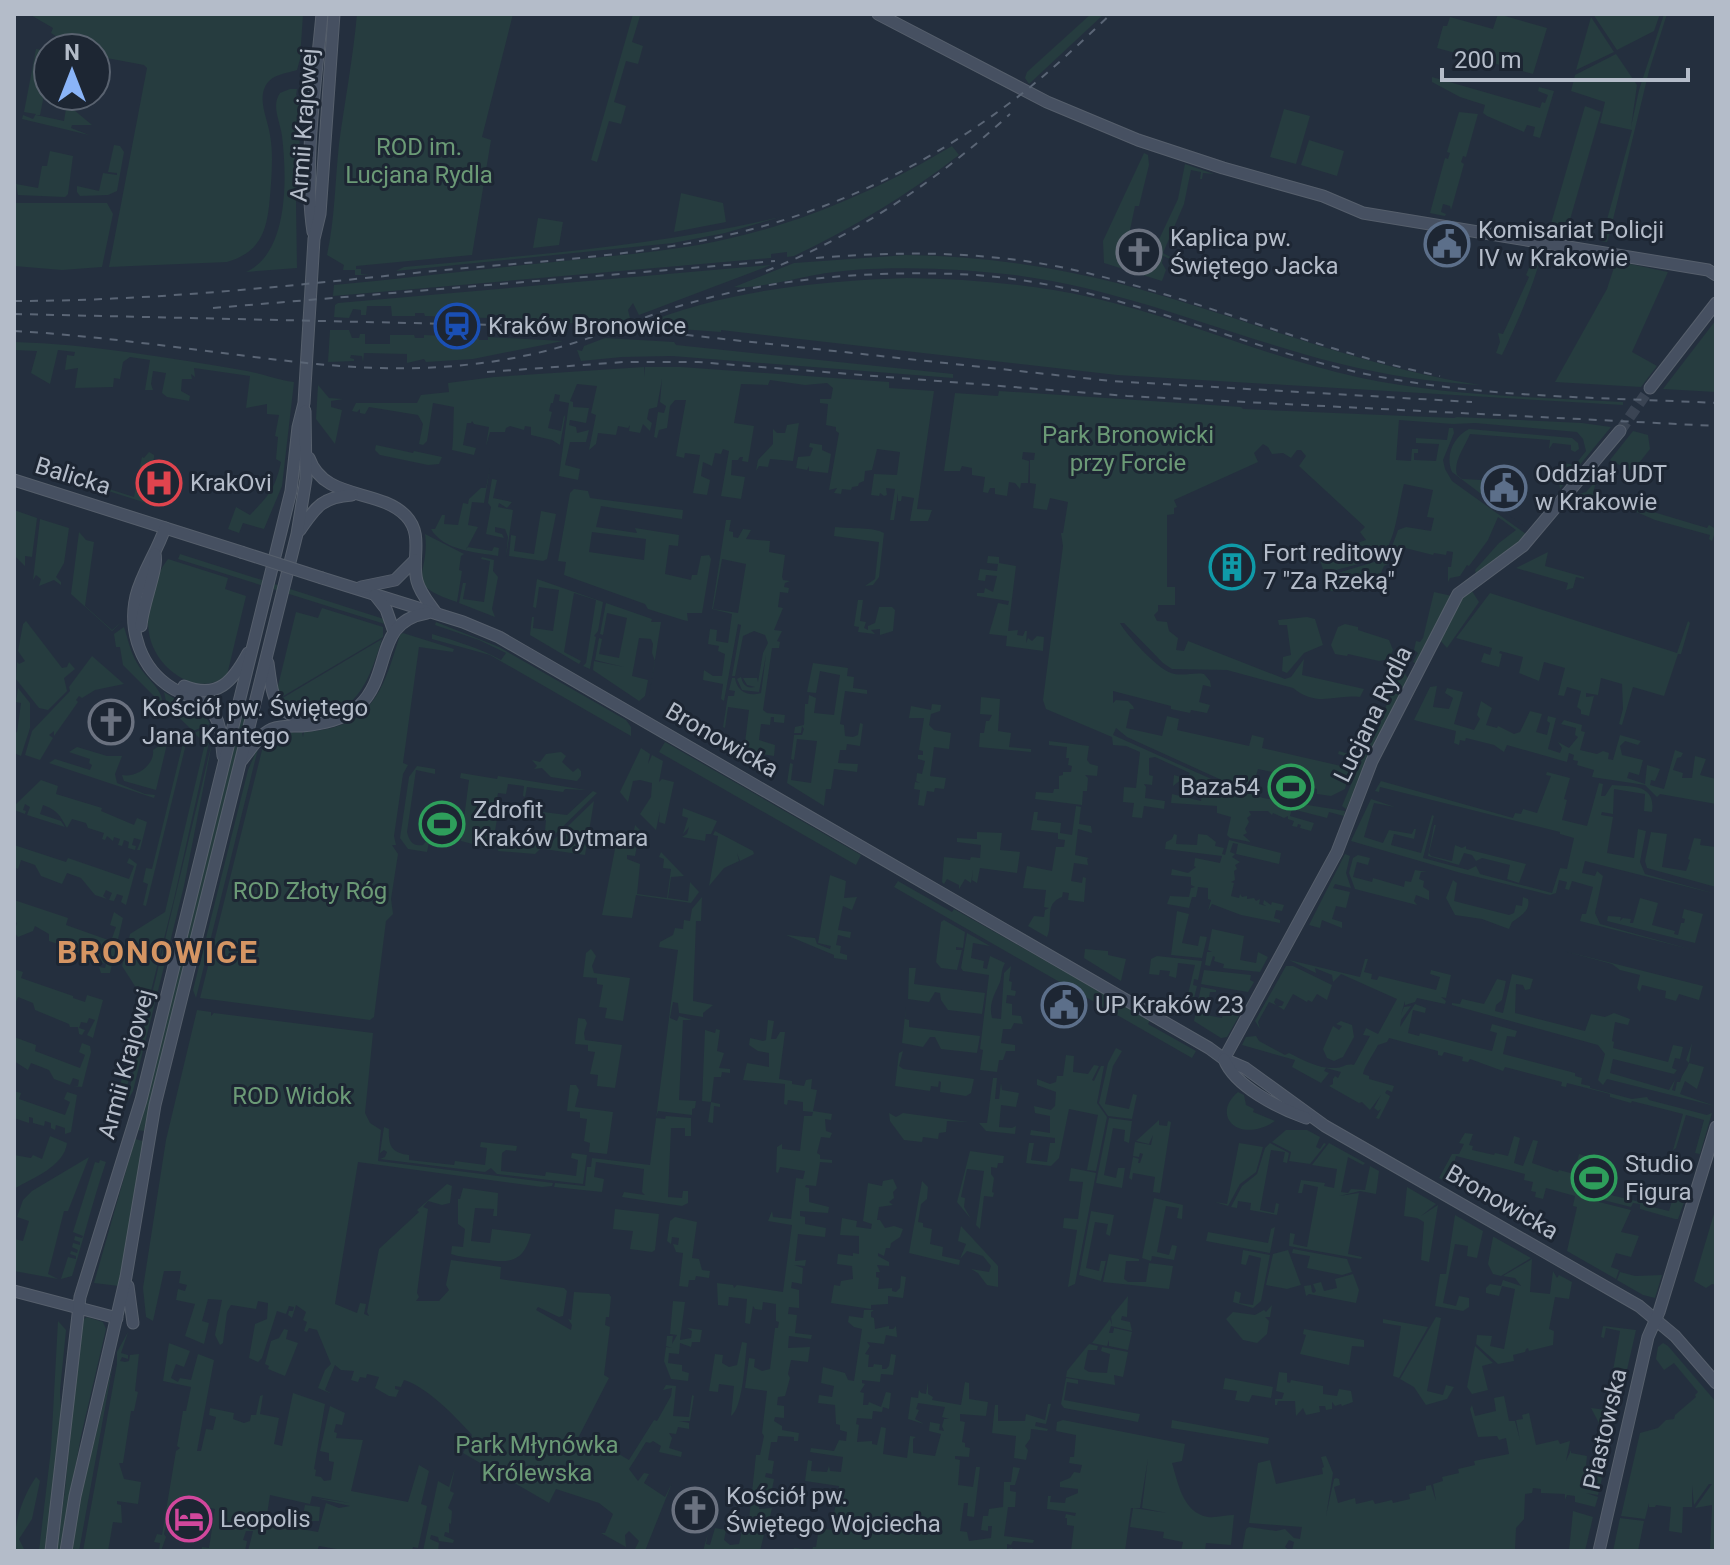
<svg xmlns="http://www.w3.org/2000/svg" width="1730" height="1565" font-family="Roboto,sans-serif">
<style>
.green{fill:#263c3f;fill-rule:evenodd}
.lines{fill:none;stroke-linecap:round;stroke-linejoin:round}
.secondary-tunnel{stroke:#3a4453;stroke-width:11;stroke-dasharray:11 5.5;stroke-linecap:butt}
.secondary-casing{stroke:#565f6c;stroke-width:13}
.secondary{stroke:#465061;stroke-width:11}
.rail{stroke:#5a6575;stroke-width:2;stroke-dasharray:8 8;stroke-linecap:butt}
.secondary-bridge-casing{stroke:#565f6c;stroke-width:13;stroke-linecap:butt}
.secondary-bridge{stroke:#465061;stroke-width:11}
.labels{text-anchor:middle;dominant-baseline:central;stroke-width:6;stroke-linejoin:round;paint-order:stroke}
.street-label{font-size:24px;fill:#b4bcc9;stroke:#1d2633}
.park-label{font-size:24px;fill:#6b9a76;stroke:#1d2633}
.poi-label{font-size:24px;fill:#b4bcc9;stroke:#1d2633;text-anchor:start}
.district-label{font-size:32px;font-weight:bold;letter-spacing:2px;fill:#d59563;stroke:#1d2633}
</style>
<rect width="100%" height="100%" fill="#242f3e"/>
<g class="green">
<path d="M29,14H303L300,59L297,70C285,74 271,74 265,87C258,101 268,120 270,135C273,151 272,168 271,184C268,220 268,250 227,262L109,267L147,68L144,65L96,56V48H74L51,33L53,28Z"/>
<path d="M357,14H513L482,137L491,140L472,255L356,266V269H361V274L369,275H355V270H343L344,265L327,255C335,218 335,181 339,144C345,100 353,58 357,14Z"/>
<path d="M633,14L640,16L632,42L643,46L638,64L626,61L614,102L626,106L621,124L609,121L597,162L591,160Z"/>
<path d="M1091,14H1104L1029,84L1025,78L1027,72Z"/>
<path d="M1498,14L1547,28L1533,74L1437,48L1443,26H1447L1450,17L1493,29Z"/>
<path d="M1593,14H1660L1654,31L1617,50Z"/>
<path d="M1664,14H1667L1649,71L1609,236L1607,242L1601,241L1632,130L1600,123L1605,102L1571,91L1575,75L1616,54L1637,85L1631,127L1639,90Z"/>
<path d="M1591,17L1614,52L1576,70Z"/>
<path d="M36,49L48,51V65L42,75L45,76L48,72V75L40,115H36L64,121L66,109L74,110L92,125H72L71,128L89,135L22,119L23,115L33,119L36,114L24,112Z"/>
<path d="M1432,77L1540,108L1542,102L1545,103L1548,95L1538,91L1539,87L1554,91L1540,138L1533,136L1535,127L1527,125L1524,132L1487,116L1483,113L1485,105L1460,97L1432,82Z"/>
<path d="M290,89H297L296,95L302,101L296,203L297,268L246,272C289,253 287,177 282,136C280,121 271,106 280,93Z"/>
<path d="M1585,106L1601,112L1565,237L1548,234Z"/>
<path d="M1284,109L1310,116L1296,164L1270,157Z"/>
<path d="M1459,112L1478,114L1466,157L1463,156L1461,162L1464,164L1451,210L1450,206L1443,204L1441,212L1446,214L1445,216L1430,213L1445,158L1448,159L1450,153L1447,152Z"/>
<path d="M1309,140L1344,151L1337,176L1301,165Z"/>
<path d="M114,145L120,146L124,152L117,191L108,195L80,196L77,192V186L99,191L103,173L117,175V173L108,172Z"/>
<path d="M952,146L959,155C907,195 853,228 794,256L787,257V252L771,254V258L333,296L334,285C400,279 467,271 534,264C589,258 644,254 698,245C788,229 874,193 952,146Z"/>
<path d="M50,151L73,156L68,194L65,197L18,195L16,184L38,188L42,166H47Z"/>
<path d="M1144,153L1148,155L1149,165L1139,206H1135L1123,264L1126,265L1129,258L1145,264L1151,249L1154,250L1178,199L1185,164L1214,174L1203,173L1202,179H1200L1201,172L1191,170L1184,204L1163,253L1187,266L1172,264L1170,259L1163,256L1162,263L1166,270L1162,281L1104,263L1103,241Z"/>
<path d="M681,193L723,203L726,222L674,232Z"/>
<path d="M14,203H107L113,214L102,267L62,270L14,266Z"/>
<path d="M780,217L725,233L673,243L396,271L404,267C530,255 658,246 780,217Z"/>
<path d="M538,218L563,222L559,245L533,248Z"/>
<path d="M906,255C978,256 1047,265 1117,283C1239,315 1355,366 1480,385C1431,382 1384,375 1337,363C1230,336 1130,291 1021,276C963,268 873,264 815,275C798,278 749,290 734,287L794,263Z"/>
<path d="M1534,256L1541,257C1531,292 1517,323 1502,355L1496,353L1500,342L1498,333L1503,334L1529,277L1526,275Z"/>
<path d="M1616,261L1668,272L1632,352L1657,366L1641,387L1555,382L1607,289Z"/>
<path d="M771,265L639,315L633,303L628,310L630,318L610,325L565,323V320L498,318L497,315H488V318L425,316L424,313H415V316H392L391,306H367L366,315H361V310L353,309L349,318L334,317L335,305L338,303Z"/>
<path d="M907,278C970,279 1032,284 1094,298C1183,319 1267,357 1357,377C1444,396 1534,397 1623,402V405L1117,375L721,330V332L638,326C723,291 816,281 907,278Z"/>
<path d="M1716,320V392L1663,389Z"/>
<path d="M330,330H349L352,338H359L360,334H365V344H390V335H414L415,338H424V335L446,336L447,338L478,337L479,340H488V337L563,341L473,359L426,362L424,359L407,363V354L364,353L363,362L362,356L351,355L350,358L354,359V361L328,362Z"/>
<path d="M605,338L674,342L676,345L953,374V378L672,356L622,357L581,361L577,350L582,351L584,346Z"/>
<path d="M14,342C91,344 170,358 247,371C264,374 277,380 294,382L282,486L264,529L243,523L239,533L228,529L236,507L250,515C268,496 275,490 281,462L276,459L278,437L275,436L279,415L267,414V404L246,408L250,376L194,368L195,377L191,374L192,379H182L181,391L190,396L189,401L167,397L162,393L166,373L153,371L151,384L153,390H145L150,360L130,357L123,362L120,379L114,378L113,387L75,388L78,368L65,370L67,355L74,356L75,352L58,350L50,384L31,373L37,351L14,350Z"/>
<path d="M644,367V377L645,367H681L889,382V388L934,391L917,509L932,510L928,521H910L914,498L902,496L901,501H898V493L894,520H890L895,489L886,488L887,495L884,496L880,493L879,496L871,495L874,474L897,475L900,452L877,449L872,470L865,471L864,481L859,483L858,486L852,487L851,490L842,489L841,494L834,493L837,488L829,490L839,433L836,431V427L826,425L828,404L820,403V399H831L833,388L827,383L805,385L770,380L768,385L741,384L734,423L754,426L748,462L742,461L743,457H740L738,460H732L731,475L745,477L741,499L721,496L729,451L723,449L721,454L715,453L712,466L703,462L701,476L710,480L707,495L693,493L700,455L685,453L684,458L676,456L686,400H675L670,406L667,428L659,430L657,438L654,437L658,412L664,413L666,406L660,402L662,379L657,407L649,409L647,419L652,423L650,431L643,424L640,433L629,431L630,425L628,428L618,426L616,435L598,433L596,444L589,450L596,415L591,413L597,386L577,384L570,401L573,402V407L589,408L586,423L570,420L569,425L576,427L577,433L589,430L586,442H570L565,465L580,469L578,480L559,476L569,403L559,401L560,395L555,394L553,403H551L549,411L552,412L548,428L561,431L564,415L565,417L560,445L552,440L531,435V427L525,426L524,430L510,426L506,428L505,432H490L486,446L489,427L474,424L472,421L471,423H467L463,445L476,448L474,455L452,450C454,435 453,422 454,407L433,403L427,441L423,445L419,444L423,424L418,415L369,407L365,414L360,413V409L357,412L352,411L356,403H417L421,395L449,392L448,383L494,377Z"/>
<path d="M318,385L329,398L343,399L331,401V407L342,410L335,444L316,419Z"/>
<path d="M999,391L1241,407L1243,409L1454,418L1457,417L1582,423L1611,427L1560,489L1559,482L1563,481L1568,473L1564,463L1575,465L1586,451L1583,439L1577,432L1475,423L1453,424L1399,420L1396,460L1411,461L1412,449H1418V453H1414V460L1436,461L1439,444L1416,443V438L1447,440L1449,428H1453L1454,433L1443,460L1445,469L1452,481L1526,534L1521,539L1523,541L1476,575L1475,570L1499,543L1516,530L1498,517L1488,540L1469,566L1467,565L1460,576L1450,578L1448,582V567H1451L1453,552L1447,551L1446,555L1434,553L1433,555L1401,547L1400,562C1386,553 1394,543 1398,530L1406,527L1431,531L1434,518L1427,517L1433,490L1404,484C1399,501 1396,539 1384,552C1375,562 1338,569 1324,573L1319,556L1366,540L1360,532L1365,527L1299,466L1306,456L1301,450H1297L1291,458L1283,453L1272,454L1268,447L1263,444L1254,453L1258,462L1174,500L1177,507L1174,508V514L1167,515V587H1175V605H1158V611L1154,615L1157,621L1167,622L1169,631L1178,638L1176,650L1184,651L1188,641L1285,679L1291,677L1304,659L1302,675L1364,689L1360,697C1334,694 1318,708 1293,688L1227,670L1172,669L1163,663L1124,623H1120C1127,636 1157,668 1171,673C1182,677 1193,672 1204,674L1210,681L1211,687L1203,685L1199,702L1210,705L1207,713L1191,710L1190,713L1171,709V706L1113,691V703L1116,700L1128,701L1133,706L1134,709H1130L1126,728L1162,736L1167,716L1179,719L1177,730L1249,746L1252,735L1264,738L1262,748L1350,768L1353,758L1338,754L1339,751L1358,757L1352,775H1349L1345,789L1331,796L1317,794V789L1313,788L1314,781L1258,769L1252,789L1226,782L1127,737L1116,728L1113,735L1227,786L1263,798L1345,811L1344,816L1329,812L1327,818L1292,809L1290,816L1314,823L1311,831L1300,828L1301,825L1298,824L1297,827L1292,826L1294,821L1288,819V816L1284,818L1273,813L1272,815L1268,811H1249L1251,815L1247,818L1249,822L1245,829L1247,833L1243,835L1251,842L1230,838L1227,835L1231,817L1217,813V806L1171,803L1172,794L1201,801L1203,784L1182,779L1173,786L1174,775L1187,779L1190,773L1155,757L1149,758V775L1153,776L1152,785L1144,784L1146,787L1145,798L1165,801L1164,809L1144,806L1142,818L1132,817L1134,803L1123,802L1124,787L1136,788L1140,752L1126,746L1113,745L1112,737L1046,709L1043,700L1063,546L1061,533H1063L1068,502L1050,498L1047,510L1033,508L1036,484L1030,483V460H1034L1035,453L1023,452L1022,459L1029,461L1028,483H1021L1020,489L1015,483L1009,482L1007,496L995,494V488H990L988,493L983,492L985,477L972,475V468L962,466L960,471H944L955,393L998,396Z"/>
<path d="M799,423L793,461L770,459L768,467L759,466L756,471L758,460L773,444V429L777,433H785L787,425Z"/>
<path d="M1469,429L1572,438L1578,443L1579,449L1575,452L1571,450V445L1553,443L1549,449L1550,440L1470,434C1464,448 1453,462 1457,475L1462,479L1482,480L1481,494L1529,530L1452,472C1445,456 1453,437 1469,429Z"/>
<path d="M1633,431L1648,435L1650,449L1635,468L1629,470L1610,460Z"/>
<path d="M810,443L822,445V450L831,454L828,473L809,471V466L807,470L796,468L798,457L810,456L813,448L809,447Z"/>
<path d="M376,445L413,453L414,451L442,457L439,464L428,465L380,455L375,450Z"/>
<path d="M149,452L154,455V458L142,491L161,496L159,507L105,490L106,488L134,497L142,457L144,458Z"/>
<path d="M490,468L484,503L472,502L468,525L478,527L466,550L467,547L492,551L494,547L499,548L498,556C476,552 444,551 431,529H435L442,515H445L444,524L458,525L463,503L468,504L469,499L481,488H486Z"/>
<path d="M492,479L497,480L493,498L512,502L507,508L499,503L498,507L513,510L506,557L508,537L505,529L495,527V532L502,534L504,538L486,534L491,507L488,503Z"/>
<path d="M1596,481L1593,494L1707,528L1709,525L1716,529L1712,541L1709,539L1710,535L1655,520L1625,507L1579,494L1586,492Z"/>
<path d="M574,489L588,491L590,498L683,510L682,519L601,506L596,527L637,533L635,528L679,535L678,546L669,545L665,574L691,580L692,575H697L701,556L709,555L711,559L702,613H687L688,621L683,620L648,609L645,604L564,575L566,562L558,561L570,493ZM592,532L646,539L644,560L589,552Z"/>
<path d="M14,510L37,518L32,557L25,556V566L14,555Z"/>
<path d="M541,511L556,514L547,559L543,561L509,556L511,535L516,536L514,551L534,554Z"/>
<path d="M40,519L69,528L64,563L56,577L61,582V585L54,580L39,586L41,579L36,575L33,580Z"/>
<path d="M726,520H731L729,531L733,532V537L738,538L743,529L751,530L746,539L770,541L769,552L785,555L782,577L783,580L790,581L785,583L784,587L789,588L788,593L780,592L778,607L783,608L774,630L782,631L777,641L780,642L779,648H772L763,710L767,713L785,715L784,723L774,722V717H771L770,725L761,724L759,740L775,745L774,756L744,751L749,710L728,707L725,728L723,727L728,696H734L735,691L729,690L732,678H735C737,692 749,697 761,693L766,655L759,692L742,690L737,679L741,677C743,684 746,689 755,687L747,685L743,678H757L758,682L763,653L768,643L765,635L754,631L743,636L735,676H732L741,625L738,624L724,701L721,699L723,684L703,680L704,670L713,676H722L725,654L718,651L719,646L708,644L710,629L717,630L716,641L728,643L732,614L712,609ZM722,559L746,564L738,613L713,609Z"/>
<path d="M835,527C851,529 874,527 884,533L879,577L873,585L865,586L875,579L879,542L834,536Z"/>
<path d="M79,532L86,540L94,542L85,606L112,630L123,621L112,631L71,594Z"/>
<path d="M425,534L464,554L461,556L459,570L462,571L457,602C400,583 431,576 425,534Z"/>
<path d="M1548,552L1545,566L1584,577V579L1576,577L1573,588L1566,590L1568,583L1516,568Z"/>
<path d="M180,554L387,620L388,625L178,559Z"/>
<path d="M988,556L999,557V563L1016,566L1008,631L1018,630L1017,635L1023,636L1025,631H1027L1026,643L1028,638L1032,641L1037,636L1044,637L1043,651L1006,646L1007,636L989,634L998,603L1008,605L1009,601L977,596V593H984L985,588L993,592L997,576L986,575L985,581L978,580L980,569L997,571L998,564L987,563Z"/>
<path d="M482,557L494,560L493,571L498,577L492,609L495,617L459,603L463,583H466L463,599L484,602L490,561L481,559Z"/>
<path d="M168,559L228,578L225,589L246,596L227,675C198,699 158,670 150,638C144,614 153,578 168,559Z"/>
<path d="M1381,560L1388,564L1384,566L1377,582L1366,586L1341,581L1338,592L1325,590L1327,579L1331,575Z"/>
<path d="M537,579L603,602L598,631L594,636L596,637L590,669L583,666L586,663L596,600L574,593L564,652L581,661L579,664L530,635L532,617H534L533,628L553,631L559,590L539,587L536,608L533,607Z"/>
<path d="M1470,588L1479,602L1447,648L1439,639L1460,598Z"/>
<path d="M1434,592L1452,596L1417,664L1413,662L1418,653L1414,650L1416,641L1420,642L1423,638Z"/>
<path d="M1490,593L1677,653L1688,621L1690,623L1681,654H1678L1664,696L1633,687L1622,725L1619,724L1623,709L1622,684L1601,678L1598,695L1586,693V697L1594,696L1589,716L1581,714V710L1577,707L1581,691L1567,687L1564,696L1558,695L1565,668L1544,662L1539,681L1519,673L1523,657L1500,651L1499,653L1502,654L1499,667L1481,662L1484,653L1490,655L1492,648L1456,638Z"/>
<path d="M858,600H863L860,621L866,622L864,628L868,630V626L875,623L879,607H892L895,610L893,631L880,635V629L871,630L875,634L858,632L859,627L854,626Z"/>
<path d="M606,603L652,619L651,622H661L649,697L655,661L652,653L653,644L651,639L639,638L632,676L648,680L645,696L639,701L593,670L594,661L624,667L595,660L599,638L602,639L599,654L619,658L627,618L607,613L603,635L600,634Z"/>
<path d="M322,608L383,627V637L280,698L277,690L296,612L318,618Z"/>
<path d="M1307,617L1315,619L1323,645L1304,653L1287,673L1282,671L1283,657L1291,655L1287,625H1279L1278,620Z"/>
<path d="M26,621L62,668L67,667L69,662L75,669L64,678L67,691L48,710L39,708L16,679L17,662L19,664L25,661L18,651L23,624Z"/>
<path d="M436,622L499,647L626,720L631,727V736L490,655L432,639V634C456,641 479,648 501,660L506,653L479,640L435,625Z"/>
<path d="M1345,624L1358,627V630L1389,640L1393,650L1389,659L1379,661L1348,654L1347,656L1335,654L1331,645L1338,627Z"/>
<path d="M124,627C128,639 130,651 137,663C146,679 162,687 163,705L123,665L120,647H116L114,634Z"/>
<path d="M403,633L454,649L453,652L419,647L403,763L408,765L403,774L394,836L396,845H392L398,854L391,899L393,914L386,921L374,1017L370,1020L200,998L264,742L280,733L302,732L303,737L304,732C372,728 382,693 400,635Z"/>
<path d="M382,639C371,674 359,715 315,715C301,715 290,710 281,699Z"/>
<path d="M92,656L124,684L95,690L82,698L79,696L76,700L78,702L54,736V731L49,735L53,738L40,760L25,755L32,731L70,691L69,687Z"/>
<path d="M813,663L848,668L847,676L854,677L853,688L867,690V694L845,691L840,724L844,725L845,736L853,737L858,735L860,723L863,724L860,746L847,744L846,750H840L838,763L858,764L857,772L834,769L831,789H826L824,806L787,783L790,763L793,764L791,780L811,783L817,741L797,739L794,760L791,759L794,735H802L804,729L802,726L801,733H794L795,727L804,725L805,704H808L809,695L816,698L814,713L834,715L840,675L820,671L816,693L807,692Z"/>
<path d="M1402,669L1409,680L1346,809L1342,806L1363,756L1378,730L1398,671Z"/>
<path d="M1437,686L1433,707L1449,709L1453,698L1445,693L1447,688L1463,692L1454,724L1474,730L1480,719L1477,715L1481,701L1492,708L1486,725L1497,728L1498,726L1514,734L1520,732L1530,711L1542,714L1536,732L1547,735L1550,723L1547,721L1548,716L1556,718L1548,749L1560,753L1562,748L1558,742L1569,748L1578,737L1575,735L1576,728L1561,724L1564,720L1582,725L1581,731L1585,732L1580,750L1597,754L1603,751L1609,753L1608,759L1613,760L1620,735L1641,741L1638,745L1625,741L1620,746L1622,755L1643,760L1639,775L1629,772L1627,778L1645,784L1647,765L1660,769L1655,781L1651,780L1650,785L1664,789L1675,750L1683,753L1681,757L1677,758L1673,770L1683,773L1682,778H1692L1695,756L1706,759L1700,775L1716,779V804L1660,794L1657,797L1645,785L1592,777L1594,770L1577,765L1578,761L1573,760L1574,755L1569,753L1567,762L1507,745L1504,752L1494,745L1466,738L1465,741L1460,740L1459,745L1454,743L1456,731L1414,720L1430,687Z"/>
<path d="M18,688L30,703V728L21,756L14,753V734L17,732L21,703L16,702Z"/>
<path d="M164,692L207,719L210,724L193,731L167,706Z"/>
<path d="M981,697L1000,699L998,731L1011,733L1009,747L1031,749V752L979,747L980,733H984L986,721H989L992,715L980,714Z"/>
<path d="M932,704L941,705L940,711L931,714L929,725L934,730L951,733L949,749L934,747L930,776L946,778L944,789L935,788L934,792L927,791L924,806L918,805L920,790L914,789L915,782L920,783L916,781L917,773L922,774L925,761L918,759V755H923V751L919,750L924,718H909L911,706L931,710Z"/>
<path d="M242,717L246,718L144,1131L138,1130Z"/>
<path d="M210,726V738L174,899L121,1111L117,1118L113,1116L116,1105L110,1102H116L142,997L122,966L130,934L165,912L205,743L194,733Z"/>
<path d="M213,738L184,886L133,1091L126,1103Z"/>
<path d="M168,740L156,790L124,781L122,775C136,778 155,765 153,750Z"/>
<path d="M1049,741L1089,746L1087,760L1090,764L1098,766L1097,776L1085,775L1088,778L1087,791H1083L1082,805L1035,799L1036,792L1053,793L1054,789H1059V776L1063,775V772H1071L1072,766L1068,765L1069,758H1066L1067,747L1049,745Z"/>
<path d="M665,742L861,855L856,865L659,752Z"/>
<path d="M183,743L186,744L146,906L143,905L148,884L143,882L146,868L152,869Z"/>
<path d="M259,745L196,998L193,990L248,770Z"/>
<path d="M77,747L107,756H122L115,774L117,783L145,794L155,795L154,798L49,763L55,759L90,770L92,765L89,763L90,759L69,752Z"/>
<path d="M641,748L650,754L648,764L652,755L663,761L659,782L662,779L674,782L665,824L659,822L660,811L656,830L640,814L651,797L652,783L640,780L633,781L628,802L620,792Z"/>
<path d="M561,752L566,756L562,762L573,772L578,768L581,771V776L577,781L551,777L542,768L534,769L537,766L532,760L540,762L546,754Z"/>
<path d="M417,766L435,769V774L416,770L407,832C409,840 412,847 423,845L430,837L427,852L408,849L400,838L409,777Z"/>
<path d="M1547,772L1570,778L1564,799L1567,800L1562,820L1587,826L1599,783L1603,784L1601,796H1605L1612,785C1633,787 1656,784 1652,812L1644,811L1645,794L1614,789L1613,814L1602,812L1601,815L1613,817L1607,853L1634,858L1638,829L1646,831L1640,862L1645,874L1716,894L1585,861L1582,873L1595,876L1597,871L1603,876L1595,913L1600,924L1693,950L1580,921L1582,914H1586L1593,887L1572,881L1569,890L1565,889L1567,882L1559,880L1556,893L1550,895L1461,873L1351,841L1371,799L1395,807L1374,803L1364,837L1383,843L1389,830L1412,834L1414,829H1416L1414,839L1394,834L1391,845L1421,853L1432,815L1434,816L1423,858L1468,870L1476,866L1480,874L1552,893L1560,868L1567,869L1574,838L1560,834V832L1380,787L1379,792L1375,791L1381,781L1513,818L1515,813L1521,814L1523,809L1537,813L1551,776L1546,775Z"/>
<path d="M461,773L497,779L498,776L586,790L565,789L563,792L527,787L525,797L523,796L524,786L508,784L506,794L498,793L494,818L497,819L492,849L461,841L469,780L460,778Z"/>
<path d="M41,780L58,786L56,794L102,808L101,811L134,825L137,818L147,822L140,850H137L141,840L134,838L132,845L136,846L135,850L128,848L129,842L124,840L122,846L118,845L120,839L114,837L113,841L107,836L105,840L102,839L104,833L88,828L86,823L72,819L67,828C60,815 57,810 43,805L40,814L61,821L65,827L27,815L30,807L25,804L23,810L26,811L25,814L14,810V806Z"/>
<path d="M593,791L597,793L535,854L498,851L499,842L505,838L527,841L529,848H534L535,842L544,841L546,820L534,818L535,811L567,815Z"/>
<path d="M594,801L585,855L544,849L593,802Z"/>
<path d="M1076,806L1081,807L1079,824L1091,826L1092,833L1078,829L1075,855L1089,858L1087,859L1088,865L1074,863L1071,881L1082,883L1083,877L1086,878L1084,902L1068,900L1069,893L1063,892L1062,897C1043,904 1054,922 1047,937L1028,926L1034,916L1044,917L1045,910L1049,908L1044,907L1046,890L1023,888L1027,866L1052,871L1056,847H1064L1065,840L1058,839V833L1031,830L1034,812H1038L1037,820L1061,823L1060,833L1072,835Z"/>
<path d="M683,808L717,821L711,834H706L705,841L682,837L687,834L689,827L683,834L688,818L682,816Z"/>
<path d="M635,825L640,830L635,856L627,855V859L640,864L637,894L667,898L671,869L663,868L664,859L659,857L661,852L684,876L671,877L668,898L688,901L690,882L699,892L691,903L636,895L632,918L602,915L617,839L632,841Z"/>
<path d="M1434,825H1436L1429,853L1431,856L1452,861L1455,845L1462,848L1466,846V849L1526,864L1519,883L1507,879L1510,865L1482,858L1476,861L1472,855L1464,853L1459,865L1428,856Z"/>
<path d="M715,831L753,851L754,854L740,861L737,853L739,861L724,868L709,886L718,836L713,835Z"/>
<path d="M977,832L1002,833L1000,850L1020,852L1017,873L980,868L977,883L972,880L973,870L971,883L965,879L959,889V885L947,879L944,884L942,882L944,857L970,860L971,857L980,858L981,845L957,842V838L977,839Z"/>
<path d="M1651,832L1667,834L1662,867L1686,871L1690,860L1688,859L1694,838L1701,839L1700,845L1716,847V887L1647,868L1645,861Z"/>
<path d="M1174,834L1177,835L1176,844L1197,845L1198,834L1207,835L1216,842L1215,846L1224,848L1222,854L1225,855L1229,840L1281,853L1279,864L1236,854L1238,844L1233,843L1230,852L1235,854L1232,857L1240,862L1235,865L1237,869L1234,871L1235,880L1231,882L1234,883L1231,896L1239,898L1240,894L1242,897L1247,896V899L1254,898L1256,901L1260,899L1259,904L1266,906L1263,904L1264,900L1271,905L1272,902L1284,905L1282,911L1276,910L1274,918L1280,920V923L1241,915L1212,904L1208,911L1211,900L1208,899V888L1198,887L1196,897H1192L1189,908L1167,904L1170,896L1189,897L1191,888L1195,887L1191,885V877L1171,875L1172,869L1188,873L1196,867L1194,866L1195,858L1220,863L1222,856L1165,849L1166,842L1172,839Z"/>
<path d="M14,845L66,862L68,858L129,879L134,866L127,863L129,858L137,864L126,905L121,902L123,896L117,894L114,901L109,900L112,893L106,890L103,896L107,899L95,895L81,878L67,873L62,884L41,876L35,865L21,860L18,869L14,867Z"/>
<path d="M1345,854L1350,856L1346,873L1351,888L1335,884L1333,888L1350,892L1346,908L1336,906L1332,919L1342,922V928L1322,920L1320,928L1309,925Z"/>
<path d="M1358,855L1370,858L1368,865L1357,862L1353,877L1372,882L1373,878L1404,887L1405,881L1411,882L1415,870L1427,872H1421L1419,879L1424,881L1423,887L1429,891V900L1416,895L1414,901L1417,905L1355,889L1349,873L1353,858Z"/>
<path d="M830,875L846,881L844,898L857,897L852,910L843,906L838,930L851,932L850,938L838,935L836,945L841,946L840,953L847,955V960L834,958V955L786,935L815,938L817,944L830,949L831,946L818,943Z"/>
<path d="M1453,880L1457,883L1454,901L1509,915L1514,913L1516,905L1522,906L1523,897L1528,899C1531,910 1520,917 1512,922L1509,929L1482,919L1455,915L1446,898Z"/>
<path d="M898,881L952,912L954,909L1150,1020L1148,1024L1196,1051L1192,1058L894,887Z"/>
<path d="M702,897L701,921H696L693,1001L713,1005L703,1013V1017L679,1013L678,1003L673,1002L670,1018L677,1021L679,1016L692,1020H683L679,1100L696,1101L695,1108L692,1109V1115L658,1111L656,1118L665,1119L666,1116L691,1118V1136H685V1128H671L668,1197L682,1198L683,1191H688V1203L682,1206L622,1197L624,1192L645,1195L642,1192L644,1169L596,1162L594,1177L604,1179L602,1192L554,1187L555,1183L585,1186L587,1167H591L592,1158L650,1165L675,972L678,950L659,947L660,942L673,935L675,928L683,929L684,920L690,921L692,909Z"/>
<path d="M1640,898L1658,903L1652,925L1675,931L1674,934L1678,935L1681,923H1684L1685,919L1682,918L1684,909L1703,914L1695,943L1607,921L1608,916L1621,917L1620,921L1623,918L1631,919L1630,923H1633Z"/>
<path d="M14,900L68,918L66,925L111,941L116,927L110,925L114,912L123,918L110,973H101L99,967L105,968L106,964L100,962L99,965L58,952L61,948L68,950V953L70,948L49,941V934L35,926L33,931L18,937L14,932L17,923L14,921Z"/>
<path d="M1177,911L1189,914L1182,943L1198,946L1200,936L1207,937L1202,958L1171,955Z"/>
<path d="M944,920L965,932L963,948L956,947V950H962L957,970L941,968L936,962L941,922Z"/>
<path d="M1212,929L1244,936L1240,960L1256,963L1258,952L1268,957L1260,972L1223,968L1224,964L1214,961L1215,957L1213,956L1210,966L1205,965L1207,952H1212L1208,950Z"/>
<path d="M967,933L990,946L973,943L971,958L984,961L983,968L987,969L990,956L1005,963C1001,970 1002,975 1000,982C996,992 988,1003 992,1018L1001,1019L1004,973L1011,966L1009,981L1012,982L1011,990L1016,991L1015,996L1007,995L1006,1003L1012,1004V1015L1021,1016L1023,1024L1014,1023L1011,1029H1003L1001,1043L1015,1045V1051H1006L1003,1060H999L997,1072L980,1070L983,1050L980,1049L989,975L963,971L961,968Z"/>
<path d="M591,949L596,956L592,966L594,973L630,978L623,1021L605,1018L607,1008L599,1007L603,985L597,984V978L583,977L586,953Z"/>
<path d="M1085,949L1108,951V955L1126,959L1121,981L1084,958Z"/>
<path d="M1564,951L1703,986L1699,1000L1679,994L1676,1001L1665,998L1666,991L1642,985L1640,992L1637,988L1640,975L1620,970L1612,964Z"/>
<path d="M1157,956L1202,961L1198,980L1194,979L1193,985L1197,986L1190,1015L1184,1011L1195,965L1178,963L1176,978L1169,976L1170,971L1160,970L1159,975L1149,974L1151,959Z"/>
<path d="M1365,959H1368L1364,972L1372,974L1371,979L1377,980L1379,976L1436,990L1440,977L1430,974L1431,970L1451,975L1446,998L1441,997L1446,1001L1445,1004L1417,998L1415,1002L1405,1005V1001L1401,1015L1404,1007L1411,1006L1401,1020L1400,1027L1415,1004L1426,1008L1425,1013L1413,1010L1408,1033L1419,1036L1420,1033L1492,1051L1497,1033L1490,1031L1492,1024L1517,1031L1515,1037L1507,1036L1503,1054L1575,1073V1076L1582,1078L1581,1084L1590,1086V1088L1632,1099L1647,1097L1649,1100L1707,1115L1712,1113L1700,1154L1695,1153L1704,1120L1686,1115L1676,1148L1673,1150L1683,1114L1632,1101L1631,1103L1610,1097V1094L1567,1083L1566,1087L1561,1086L1562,1082L1505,1067L1503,1071L1470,1059L1468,1062L1462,1061L1463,1057L1444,1052L1442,1056L1438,1055V1051L1389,1038L1387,1042L1378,1045C1373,1055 1365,1065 1363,1074L1369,1076V1079L1394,1086L1392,1092L1387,1090L1385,1093L1390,1096L1389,1099L1379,1119L1376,1118L1381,1109L1378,1111L1374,1108L1381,1095L1370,1110L1362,1102L1359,1103L1329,1086L1333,1084V1079L1335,1076L1338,1078L1341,1072L1326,1068L1324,1071L1329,1073L1321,1083L1292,1067L1295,1060L1242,1045L1246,1037L1256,1036L1259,1041L1285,1055L1289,1053C1303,1060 1319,1069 1335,1068C1344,1068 1345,1063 1354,1065L1370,1036L1363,1035L1366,1028L1378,1034L1397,999L1341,974L1333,982L1332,975L1315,968L1316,973L1289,960L1360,977Z"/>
<path d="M1286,966H1293L1332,985L1327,1000L1317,994L1312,1002L1308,1000L1307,1002L1293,994L1284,1010L1278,1006H1282L1284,1002L1276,998L1274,1002L1276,1005L1269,1002L1258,1022L1260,1029L1255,1021Z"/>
<path d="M909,968H916L914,984L985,993L982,1014L948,1010L941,1000L940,993L935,992L929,1002L908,999Z"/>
<path d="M14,969L23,972L21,978L73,996V998L85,1002L87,995L103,1000L93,1038L87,1035L95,1020L89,1018L87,1023L81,1022L79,1028L85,1030L82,1035L79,1034L78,1027H70L69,1024L35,1010L33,1003L18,997L14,1007Z"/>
<path d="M1204,970L1251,975L1250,980L1254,982L1248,992L1201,984Z"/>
<path d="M1512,974L1533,979L1530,989L1525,990L1523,985L1516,984L1515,1013L1585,1031L1591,1014L1605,1017L1614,1013L1630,1019L1628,1025L1615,1022L1612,1041L1614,1042L1613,1048L1668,1062L1673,1045L1683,1047L1680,1059L1675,1058L1672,1068L1677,1070L1674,1074L1613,1059L1610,1073L1669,1090L1675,1080L1672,1090L1675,1091L1677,1082H1680C1682,1074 1686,1071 1689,1063L1686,1060L1692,1043L1689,1063L1704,1067L1697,1089L1685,1081L1680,1094L1715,1106L1607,1079L1603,1085L1598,1080L1605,1054L1598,1045L1452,1005V1003L1460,1004L1462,999L1484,1004L1497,979L1506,981L1502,1000L1496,1005L1495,1011L1503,1013Z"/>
<path d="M1201,987L1216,990V992H1210L1206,1015L1222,1018L1224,1008L1239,1016L1227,1037L1221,1038L1194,1021Z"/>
<path d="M906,1007L905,1019L909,1020V1027L980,1036L977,1053L941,1049L935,1037H930L923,1047L902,1043Z"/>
<path d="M197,1010L211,1012V1016L214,1013L373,1033L365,1113L370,1123L381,1130L378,1161L553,1183L552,1186L542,1187L358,1162L335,1304L357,1313L360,1303L366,1304L364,1314L369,1316L367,1312L379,1249L419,1212L417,1210L447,1184L452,1186L450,1203L442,1205L428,1201L423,1207L428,1209L417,1293L419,1297L416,1301H439L449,1290L446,1285L451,1260L501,1267L500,1279L564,1288L567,1291L563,1316L559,1317L538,1307L536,1310L571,1330L572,1325L568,1319L571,1320L574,1292L609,1294L611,1297L609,1317H606L605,1325L610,1327L604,1375L609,1378L577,1440L593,1450L598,1442L629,1460L654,1420L657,1421L671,1396L672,1388L663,1390L666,1385L676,1386L673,1416L689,1417L692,1395L694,1396L690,1421H679L689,1423V1429L678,1427L676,1434L669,1433L672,1438L669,1448L682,1452L681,1457L659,1452L661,1446L653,1441L650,1443L646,1442L629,1469L638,1481L644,1473L649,1474L644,1483L665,1497L672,1483L645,1551H634L639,1541L629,1531L625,1535L626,1547L601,1533H605L613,1514L599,1503L556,1489L549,1503L463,1453L472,1435C455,1416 427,1387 404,1380L401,1387L395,1386V1389L399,1390L396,1397L389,1396L375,1388L379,1377L367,1374L366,1378L360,1377L358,1382L351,1380L354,1371L341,1370L335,1365L325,1390L332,1394L318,1388L325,1370L331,1364L317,1330L309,1328L307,1332L304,1331L307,1322L303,1320L306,1312L296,1305L292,1318L288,1315L289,1311H293L294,1307L289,1306L286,1314L277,1311L262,1358L258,1362L249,1358L255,1324L267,1319L268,1303L258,1301L256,1309L231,1305L227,1312L223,1343L220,1345L215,1335L222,1300L208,1299L202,1321L209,1323L204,1344L185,1336L195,1304L176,1300L178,1289L185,1291L187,1285L179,1283L181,1271H164L153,1321L146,1317L143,1288L166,1140Z"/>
<path d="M578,1018L585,1019L587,1023L584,1033L585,1040L622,1045L615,1088L597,1086L598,1075L590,1074L595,1052L588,1051V1045L575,1044Z"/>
<path d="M768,1020L774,1021L771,1039H776L780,1032H785L779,1079L792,1081V1084L804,1086L806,1080L812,1079L811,1089L817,1090L813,1111L832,1114L831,1120L825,1119L826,1131L832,1133L830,1138L821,1137L817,1153L820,1155V1159L832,1160V1163L820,1162L816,1186L806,1185L805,1187L809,1188V1202L829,1207L828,1213L800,1211V1216L805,1217V1224L826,1228L825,1237L798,1234L795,1261L806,1260L805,1266L794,1265L803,1268L802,1284L792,1282L791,1288L799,1290V1308L789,1307L788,1314L797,1315L795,1333L812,1335L811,1339L789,1336L788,1348L810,1347L808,1362L791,1360L788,1374L790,1378L785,1396L778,1397L777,1405L784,1406V1418L775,1417L774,1421L782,1426V1430L799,1433L798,1441H794V1437L778,1436L777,1442H771L768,1460L774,1461L772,1474L766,1473L765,1477L774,1479L770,1499H766L765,1503L760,1502L759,1509L772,1508L770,1517L777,1518L776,1523L767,1522L760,1551H703L708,1533L706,1544L710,1545L715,1528L726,1530L724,1540L730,1545L739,1544L743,1526L749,1520L756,1455H760L764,1436L762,1433L767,1391L745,1388L749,1358L755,1359L754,1367L762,1371L770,1369L775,1328H778L779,1322L776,1321V1304L763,1302L762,1310L755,1309L753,1306L750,1324L745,1323L747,1299L729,1297L728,1306L718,1305L717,1283L733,1285L734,1288L737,1285L783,1292L792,1225L768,1221L772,1211L773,1217L791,1219L796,1178L803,1179L805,1171L780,1167L778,1173L776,1172L777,1147L782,1144V1149L800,1151L804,1116H812L813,1112L803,1111V1102L788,1100L787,1105L784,1104L785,1084L743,1080L747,1063L769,1067V1053L758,1051L749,1045L750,1038L763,1041L766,1040Z"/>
<path d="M1341,1021L1352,1025L1354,1037L1343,1057L1334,1061L1327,1058L1323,1049L1333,1026L1339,1030L1342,1026L1336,1024Z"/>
<path d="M716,1029L720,1030L717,1051L724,1053L719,1068L730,1069V1073L722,1072L721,1077H714L711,1102L720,1104V1107L714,1106L713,1123L708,1122L711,1102L702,1101L705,1030L715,1033Z"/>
<path d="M14,1037L36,1045L35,1051L80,1068L85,1055L79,1052L82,1043L90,1046L91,1052L82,1087L73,1086H78L79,1080L73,1078L70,1085L54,1079L49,1070L31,1063L28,1070L14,1061Z"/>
<path d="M1116,1048L1122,1051L1113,1066L1105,1104L1129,1109L1133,1094L1137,1095L1132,1119L1108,1116L1099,1103L1108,1063Z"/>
<path d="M903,1051L899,1066L903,1069L974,1079L971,1093L966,1096L940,1092L941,1082L939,1081L938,1087L931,1086L930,1091L895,1086L899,1053Z"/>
<path d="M1066,1055L1074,1056L1073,1072L1088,1074L1094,1065L1099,1066L1092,1080L1094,1081L1101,1066H1104L1097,1103L1107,1117L1096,1171L1087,1170L1098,1115L1069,1109L1059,1158L1051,1166L1026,1163L1029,1143H1034L1031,1160L1047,1162L1050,1143H1055V1138L1030,1135L1031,1130L1050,1133V1116L1035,1113L1034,1106L1051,1110L1055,1106L1056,1092L1037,1085V1079L1050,1084L1056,1082L1057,1076H1063Z"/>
<path d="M993,1078H997L995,1099H999L1001,1083L1002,1090L1019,1093L1016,1107L1001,1105L999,1127L1012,1128L1016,1126L1015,1134L986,1131L979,1123H987Z"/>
<path d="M570,1085H576L579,1090L575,1107L613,1112L607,1154L589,1152L590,1143L584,1141L587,1119L580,1118V1112L567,1111Z"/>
<path d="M14,1091L21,1093L19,1099L65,1115L70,1102L64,1099L67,1092L77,1095L71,1132L65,1134V1128L56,1125L55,1130L51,1128V1123L45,1121L44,1126L33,1123V1118L29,1117V1123L14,1118Z"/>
<path d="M1238,1092L1244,1095L1246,1105L1254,1109L1253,1112L1275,1121C1239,1145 1210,1115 1238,1092Z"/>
<path d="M889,1113L896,1117L903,1113L968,1122L947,1121L946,1132L939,1133L938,1139L923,1137L922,1142L904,1140L890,1121Z"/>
<path d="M1109,1118L1132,1121L1129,1143L1124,1141L1125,1130L1113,1128L1104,1175L1116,1178L1118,1168H1125L1122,1188L1096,1183Z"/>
<path d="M1159,1120V1125L1167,1126L1168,1121L1171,1122L1160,1193L1153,1192L1155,1177L1133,1173L1132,1180L1129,1178L1133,1157L1139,1159L1138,1163H1140L1143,1154L1140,1153L1139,1157L1133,1156L1135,1142L1151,1145L1153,1135L1149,1144L1136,1141Z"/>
<path d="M384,1127L389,1129C388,1146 392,1153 409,1155V1160L454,1165L455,1161L485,1165L487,1148L480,1147L481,1142L517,1146L516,1151L506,1150L502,1153L501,1171L545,1176L546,1172L576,1176L578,1160L571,1158L572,1153L587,1155L583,1184L497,1174L491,1168L485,1172L380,1159L385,1157L387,1152L384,1150L380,1153Z"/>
<path d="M1307,1130L1320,1137L1316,1147L1320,1149L1324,1143L1326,1144L1310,1164L1289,1161L1291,1152L1272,1142L1286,1130Z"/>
<path d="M1465,1133L1473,1134L1469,1145L1473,1146L1472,1150L1494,1155L1495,1153L1508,1156L1514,1136L1520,1138L1514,1163L1523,1166L1533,1140L1538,1141L1532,1163L1558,1172L1559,1170L1574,1174L1579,1154L1585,1156L1577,1187L1640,1202L1645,1186L1653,1188L1648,1206L1669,1211L1674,1194L1686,1197L1678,1219H1675L1640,1209V1204L1633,1203L1631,1207L1595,1198V1201L1631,1210L1621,1232L1639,1236L1631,1257L1616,1253L1611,1267L1619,1270L1616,1279L1567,1251L1577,1207L1573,1206L1575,1196L1546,1188L1543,1199L1535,1197L1536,1192L1531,1191L1533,1182L1524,1180L1525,1174L1456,1156L1449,1183L1439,1178L1452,1154H1459L1464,1144L1459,1143Z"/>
<path d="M50,1136L67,1143C64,1167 32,1178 14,1189V1155L31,1158L33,1155L42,1159Z"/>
<path d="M135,1139L143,1141L119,1286L94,1283Z"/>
<path d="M1239,1143L1263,1147L1256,1172L1240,1184L1228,1206L1215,1202L1227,1204Z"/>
<path d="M1270,1143L1289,1153L1287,1163L1283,1162L1285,1152L1271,1150L1260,1210L1274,1213L1276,1203L1279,1204L1277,1215L1250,1210L1251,1203L1238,1201L1237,1208L1231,1207L1242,1186L1257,1174L1265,1148Z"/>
<path d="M1329,1143L1365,1163L1363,1165L1348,1157L1341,1192L1348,1193L1351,1189L1365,1190L1370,1166L1379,1171L1376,1194L1360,1191L1339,1196L1359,1193L1348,1254L1362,1257L1361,1259L1289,1246L1290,1233L1295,1234L1293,1244L1307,1247L1318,1187L1304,1184L1302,1193H1298L1301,1180L1325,1183L1324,1186L1334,1188L1337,1169L1312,1165Z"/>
<path d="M970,1151L1004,1156L1003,1163H998L997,1168L991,1167V1174L994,1178L992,1192L994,1193L993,1197L984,1196L980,1229L976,1225L984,1171L967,1169L961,1197L965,1198L964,1207L971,1219L957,1202Z"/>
<path d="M89,1157L68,1211H64L48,1274L58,1279L14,1271V1239L23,1241L29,1221L17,1217L23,1200L32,1191Z"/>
<path d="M100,1160L106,1162C93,1200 84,1238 72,1276L61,1279L68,1257L76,1259V1256L70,1254L71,1251L77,1253L78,1250L72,1247L73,1243L80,1245V1242L74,1240L75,1236L82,1238L83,1236L73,1232L95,1162L99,1163Z"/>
<path d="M1071,1168L1096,1173L1075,1284L1068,1287L1077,1230L1063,1228L1064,1218L1078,1219L1083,1182L1069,1181Z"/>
<path d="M893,1179L897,1188L893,1192L894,1198L889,1202L893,1205L879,1207L877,1220H880L885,1228L894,1226L903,1229L900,1237L891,1243L890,1248H886L884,1256L878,1253V1256L889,1262V1266L877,1265L880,1272H876V1277L879,1278L878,1289L892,1288V1291L896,1292L900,1288L901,1276L906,1277L903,1298L888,1296V1304L871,1305V1309L831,1303L834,1285L840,1286L841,1281L853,1279L852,1266L837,1264L838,1254L853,1256V1253L859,1254V1236L840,1235L842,1218L857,1221L856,1227L871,1229L872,1224L863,1221L868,1183L882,1186L883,1181Z"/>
<path d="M922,1181L928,1187L927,1199L921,1204L918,1222L923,1223V1227L932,1229L930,1244L943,1247L942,1256L960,1260L959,1265L909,1253Z"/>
<path d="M1407,1187L1436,1204L1421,1216L1438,1205L1429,1262L1421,1260L1424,1222L1417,1218L1404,1216Z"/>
<path d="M463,1188L498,1193L497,1216H493L494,1209L475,1208L471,1241L490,1243L492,1229L531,1234C523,1264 508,1263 482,1259C471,1258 460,1257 451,1254L452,1246L463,1247L465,1229L458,1224V1199H460Z"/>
<path d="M1154,1198L1183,1205L1182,1219L1177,1218L1179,1208L1166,1206L1157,1252L1169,1255L1172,1245L1177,1246L1174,1260L1152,1256L1151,1261L1142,1258Z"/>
<path d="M1716,1207V1285L1712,1284L1706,1288L1694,1281Z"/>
<path d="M615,1209L659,1214L655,1250L652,1252L630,1249L633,1231L613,1229Z"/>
<path d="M1091,1211L1114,1215L1110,1236L1106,1234L1108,1224L1095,1222L1086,1268L1099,1271L1101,1261H1106L1101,1281L1079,1275Z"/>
<path d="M1455,1215L1483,1231L1477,1258L1467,1256L1468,1246L1455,1244L1443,1303L1456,1306L1459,1296L1469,1298V1307L1463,1311L1435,1306L1440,1274H1446Z"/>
<path d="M675,1217L697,1222L692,1258L699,1259L702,1270L710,1271L709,1278L696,1276L695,1280H689L688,1287L679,1286L683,1253L676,1252L673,1244L678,1245L679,1238L672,1237L671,1244L667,1241L670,1221Z"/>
<path d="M961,1226L998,1266V1287L987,1285L978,1273L971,1269L989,1272L991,1266L983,1256L967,1251L960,1259L966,1244L958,1241Z"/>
<path d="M1275,1227L1270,1253L1206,1241L1208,1232L1268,1243L1271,1229Z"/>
<path d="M1493,1237H1494L1531,1258L1501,1276L1493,1274L1488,1264Z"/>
<path d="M1293,1249L1347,1259L1352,1272L1342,1275L1307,1268L1310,1256L1292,1253Z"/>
<path d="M1243,1250L1270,1255L1261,1301L1253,1308L1233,1302L1235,1291L1241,1293L1239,1303L1253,1305L1261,1258L1249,1255L1246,1265L1241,1264Z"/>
<path d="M1288,1250L1301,1285L1287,1289L1266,1285L1273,1254Z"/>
<path d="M1109,1254L1139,1259V1261H1126L1124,1279L1128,1282H1146L1149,1263L1173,1266L1169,1289L1103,1282Z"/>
<path d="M1532,1259L1530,1292L1550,1294L1553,1271L1557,1278L1559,1275L1572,1282L1569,1299L1555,1297L1549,1329L1554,1331L1553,1345L1529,1351L1528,1348L1526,1349L1525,1352L1513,1355L1514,1361L1498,1364L1476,1344L1477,1335L1492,1336L1490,1346L1504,1349L1515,1289L1502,1286L1499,1296L1486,1293V1288L1490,1284L1501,1286L1503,1280L1521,1286L1515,1278L1503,1276Z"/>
<path d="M1620,1272L1635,1276L1662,1275L1655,1298L1643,1295L1617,1280Z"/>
<path d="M1353,1274L1359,1290L1356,1303L1309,1294L1306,1296L1304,1286L1311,1285L1312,1292L1314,1293L1316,1291L1313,1284L1321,1282L1324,1291L1337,1288L1335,1279Z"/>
<path d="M1128,1296L1127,1317L1122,1316L1121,1320L1130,1322L1132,1331L1111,1326L1109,1333H1113L1114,1328L1132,1332L1128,1350L1109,1346V1340L1107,1346L1092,1343L1110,1319L1112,1325L1111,1317Z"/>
<path d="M673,1301L685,1302L680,1340L691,1338L692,1331L687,1328L702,1330L700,1342H692L691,1347L680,1343L679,1354L669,1353L668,1363L682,1365V1371L689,1373L688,1381L671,1379L664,1361L666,1347L672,1348L666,1346L667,1336H673L672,1344L677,1335L670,1334Z"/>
<path d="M1272,1305L1270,1317H1265L1269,1321L1267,1334L1257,1343L1243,1340L1226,1319L1233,1312L1255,1315L1264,1310L1266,1312Z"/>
<path d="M864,1310H874L871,1312V1317L874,1318L875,1329L889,1326V1329H893L896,1326L897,1337L886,1335L884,1344L867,1342L870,1346L865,1354L869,1355L868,1367H873L874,1364L882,1365V1369H886L889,1366L891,1354L896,1355L893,1375L881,1374L880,1382L862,1380V1383L865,1384L860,1392L864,1393L863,1405H868L869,1402L881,1407L886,1392L891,1393L889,1409L883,1407L882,1412L873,1411L872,1419L857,1418L856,1424L859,1425L857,1442L872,1441V1444L877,1445L881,1427L886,1428L883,1454L907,1458L910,1436L916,1437L913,1439V1453L935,1456L941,1434L929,1431L930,1422L940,1424L939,1430L944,1431L942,1426L944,1419H949L942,1417L945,1407L918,1403L916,1409L919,1410L915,1419L924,1424L908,1419L911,1397L918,1398L919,1390L921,1393L926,1394L928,1382V1394L933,1397L932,1400L961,1405L965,1382L969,1383V1399L988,1402L986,1416L960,1414V1421L965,1422L962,1442L965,1443V1447L970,1448L969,1457L955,1456V1459L960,1460L958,1485L973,1487L976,1467H980L974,1517L967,1516L968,1503H964L960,1531L967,1532L969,1541L991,1538L992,1526H988V1531L981,1530L983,1516H988L989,1509L1003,1507L1004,1482H1011L1013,1467L1020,1468L1015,1485H1010V1491L1016,1492L1015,1507H1008L1004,1536L1034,1540L1033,1543L1013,1541L1011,1545L1007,1544V1549L1012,1548L1013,1551H793L794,1548L812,1550L813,1547H816L819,1528L831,1530L839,1486L805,1481L808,1460L812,1461L811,1471L827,1472L829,1466L830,1471L841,1472L843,1457L810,1452L811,1448L834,1451L839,1440L846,1441L847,1432L840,1430V1425L836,1424L835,1405L818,1403L819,1395L832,1397L834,1386L821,1383L823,1367L845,1373L848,1380L854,1381L862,1329L854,1327L848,1322L849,1316L863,1318Z"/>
<path d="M87,1317L103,1322L106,1329L81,1436L60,1551H56L65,1490L81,1321Z"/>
<path d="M1436,1317L1441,1318L1427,1391L1443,1395L1446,1385L1454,1387L1447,1399L1426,1405L1414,1387L1400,1379Z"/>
<path d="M1383,1319L1428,1327L1399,1378L1393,1376L1401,1326L1383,1323Z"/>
<path d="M58,1321L66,1330L60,1390L61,1418L47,1551H39L51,1449Z"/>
<path d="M1603,1326L1636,1330L1615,1423H1599L1591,1408L1606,1410L1620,1331L1606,1328L1604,1338L1601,1337Z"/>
<path d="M284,1329L288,1330L286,1339L298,1343L285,1376L268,1369L269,1366L265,1364L271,1341L279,1338Z"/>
<path d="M1304,1329L1364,1340V1347L1352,1346L1349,1365L1300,1354L1306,1335L1303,1334Z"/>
<path d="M128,1332L121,1353L128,1355V1359L122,1357L120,1361L125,1362L129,1361L130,1355L139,1354L135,1391L138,1392L134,1411H131L123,1463H119L124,1479L141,1482L138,1504L117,1501V1504L121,1505L122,1523L113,1522L108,1551H83L117,1364V1352Z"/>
<path d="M742,1342L747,1343C745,1359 743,1408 731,1416L734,1386L719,1384L718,1392L709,1391L715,1354L723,1355L722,1363L729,1367L737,1365Z"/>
<path d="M169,1343L190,1351L184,1367L176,1364L171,1378L178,1382L180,1378L191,1380L198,1354L214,1360L197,1451H201L206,1429L213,1430L216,1417L209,1415L210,1408L234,1413L233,1419L244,1423L250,1421L251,1415H256L260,1396L263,1395L260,1414L279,1418L274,1444L282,1446L293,1393L325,1404L314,1469L316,1470L315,1476L321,1477L324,1481L331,1480L334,1462L329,1461V1453L320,1451L330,1406L345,1413L342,1425L336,1424L334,1432L337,1433L336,1438L363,1440L351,1491L408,1502L419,1465L429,1471L421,1504L427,1506L418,1548L413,1547L412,1551H348L319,1546L317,1551H248L253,1531H246L243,1540L247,1541L245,1551H201L202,1547L209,1548L215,1509L188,1502L171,1505L164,1534L166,1537L161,1551H159L160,1543L154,1542L157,1534L162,1535L176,1451L180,1448L177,1446L183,1411H186L191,1387L163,1381ZM270,1495L310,1504L312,1496L350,1503L316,1498L350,1506L339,1508L326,1503L318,1532L301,1529L303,1521H319L320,1507L305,1505L301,1524L268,1518L266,1521Z"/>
<path d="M1663,1343L1668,1346L1716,1402V1551H1710L1712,1505L1695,1508L1712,1484H1709L1694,1505L1692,1485V1507H1683L1682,1533L1669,1531L1671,1507L1656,1505L1655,1507H1649V1503L1645,1519L1621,1516L1640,1433L1658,1428L1666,1420L1674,1419L1675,1415L1696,1397L1695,1395L1698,1392L1674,1363L1664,1370L1656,1359L1658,1347Z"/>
<path d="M1089,1344L1098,1346L1097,1350H1088L1084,1369L1089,1372L1107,1373L1110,1354L1101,1351L1102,1347L1128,1352L1123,1377L1114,1375L1115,1385L1066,1377L1067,1371Z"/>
<path d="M1475,1346L1493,1363L1482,1366L1488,1390L1472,1394L1467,1387Z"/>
<path d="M113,1364L79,1551H71L81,1495Z"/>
<path d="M1279,1372L1287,1373V1382L1290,1383L1291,1380L1323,1386V1394L1337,1396L1339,1389L1351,1391L1353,1402L1342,1406L1341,1404L1335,1406L1332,1402V1409L1326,1410L1325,1406H1319L1320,1412L1306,1415L1303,1408L1296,1416L1295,1401H1278L1277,1405H1275V1399H1282L1284,1393L1276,1391Z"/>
<path d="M1066,1378L1078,1380V1384L1067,1382L1064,1400L1140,1414L1138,1422L1064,1408L1061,1404Z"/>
<path d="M1225,1378L1273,1387L1271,1398L1252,1395L1249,1402L1235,1400L1237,1391L1223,1389Z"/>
<path d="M1504,1396L1509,1421H1515L1520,1440L1516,1420L1523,1419L1522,1415L1529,1413L1536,1445L1558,1440L1560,1444L1570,1441L1566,1461L1571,1450V1453L1587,1456L1586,1465L1591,1466L1593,1458L1605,1466L1602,1469L1591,1467L1590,1471L1600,1473L1602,1478L1598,1495L1586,1493L1598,1497L1595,1507L1575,1502V1496L1567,1495L1565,1500V1494L1541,1493V1489L1533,1488L1532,1493L1525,1494L1524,1519L1516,1528L1515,1551H1292L1294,1542L1289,1540L1285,1547L1290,1551H1242L1246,1529L1249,1527L1276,1531L1285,1529L1294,1538L1300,1539L1302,1527L1249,1523L1258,1463L1270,1460L1276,1484L1323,1474L1322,1468L1324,1467L1321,1457L1326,1456L1333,1473L1326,1516L1334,1479L1336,1478L1339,1479L1340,1485L1334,1487L1338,1503L1355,1498L1356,1504L1373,1500L1375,1504L1392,1500L1393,1503L1410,1499L1409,1494L1426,1490V1486L1431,1485L1436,1501L1433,1484L1443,1481L1442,1477L1459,1473L1458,1469L1475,1465L1474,1461L1509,1454L1506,1438L1499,1440L1497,1436L1478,1437L1470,1409L1472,1405L1475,1416L1496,1411L1494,1398Z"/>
<path d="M1048,1404H1051L1046,1424L1036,1422L1035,1426L1048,1429L1047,1431L1031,1429L1030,1439L1025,1446L1028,1450L1026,1460L1014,1458L1016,1436L992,1433L995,1405H998V1421H1025L1026,1414L1045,1420Z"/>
<path d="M1063,1420L1185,1444L1182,1461L1172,1463C1178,1483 1183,1513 1208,1517C1216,1518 1226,1515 1234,1515L1231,1545L1206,1543L1205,1551H1181L1183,1542L1163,1538L1164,1532L1130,1527L1133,1508L1167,1513L1142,1508L1148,1458L1140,1508H1131L1125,1551H1071L1074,1526L1067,1525V1518H1065L1066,1514L1075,1516L1076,1513L1047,1509L1048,1496H1051L1050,1502L1065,1503L1066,1498L1078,1493V1489L1060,1487V1482L1070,1478L1074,1472L1080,1473L1082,1465L1069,1463L1070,1457H1074L1076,1435L1056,1431L1057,1422Z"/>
<path d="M1172,1420L1269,1438L1268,1444L1171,1428Z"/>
<path d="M455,1468L450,1491L454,1493L448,1508L452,1511L451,1524L449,1523V1533L445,1532L444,1536L454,1540L453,1543L439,1541L438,1537L431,1535L430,1539L439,1543L438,1551H423L438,1481L449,1487Z"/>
<path d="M36,1477L40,1481L32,1519L19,1539L25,1551H14C14,1524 21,1499 36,1477Z"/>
<path d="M1573,1511L1593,1517L1585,1551H1569Z"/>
<path d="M1620,1518L1644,1521L1638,1551H1613Z"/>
</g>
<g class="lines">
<path class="secondary-tunnel" d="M1620,431L1650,388"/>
<g class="secondary-casing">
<g id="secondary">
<path d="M878,14L1047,102L1138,140L1223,168L1323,196L1363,213L1708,270L1716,275"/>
<path d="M313,232C303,167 316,81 322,14"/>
<path d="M1650,388L1716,303"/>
<path d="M309,458C324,501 379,488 406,516C424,535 411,559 417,581C420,593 429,603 436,613"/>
<path d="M14,480L241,552"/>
<path d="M165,528C157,552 142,572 136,596C128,631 141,669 172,688C187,697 203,699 214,714C222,727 221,741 223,756"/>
<path d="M300,530C316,507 322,497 352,495"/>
<path d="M322,578L463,622L499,637L1209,1048L1224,1059L1245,1068L1325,1126L1639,1306L1675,1336L1716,1383"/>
<path d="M361,587L395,580L415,560"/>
<path d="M375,595L386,609L393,629"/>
<path d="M141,626C142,606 159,566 155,554"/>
<path d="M268,663C273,698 272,712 311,722"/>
<path d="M184,686C218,700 233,681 248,653"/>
<path d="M242,760C251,749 259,735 272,729C281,725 292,726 302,726C322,724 344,720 359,706C393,674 373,622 427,613"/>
<path d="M1224,1059L1337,852L1372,761L1458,594L1523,546L1620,431"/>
<path d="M1224,1059C1235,1087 1279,1108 1306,1118"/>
<path d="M128,1286L133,1323"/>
<path d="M14,1291L117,1318"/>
<path d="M51,1551L80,1297L141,1100L291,491L298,427L304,403L314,239L320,214L334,14"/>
<path d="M66,1551L75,1496L126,1277L155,1105L297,534L306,479L305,411"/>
<path d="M1599,1551L1648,1337L1659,1312L1716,1127"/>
</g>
</g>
<use href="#secondary" class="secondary"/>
<g class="rail">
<path d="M816,258C900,251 982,251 1065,268C1192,295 1312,350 1440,376"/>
<path d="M766,271C857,235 937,181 1010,114"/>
<path d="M14,301C151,301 287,286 424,272C523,262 626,258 724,236C828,213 927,166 1011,102C1047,75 1079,44 1111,14"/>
<path d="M213,308L775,261"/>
<path d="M14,314L498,325L650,331L1111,381L1472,402"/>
<path d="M14,331C89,335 164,346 239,355C317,365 394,374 473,364C510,360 547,352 583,340C619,328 653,313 690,303C776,278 867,271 957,274C1104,280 1222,342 1361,373C1477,398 1598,397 1716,403"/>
<path d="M487,372L624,362H698L1127,396L1716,426"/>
</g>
<g class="secondary-bridge-casing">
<path id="secondary-bridge" d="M241,552L322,578"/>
</g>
<use href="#secondary-bridge" class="secondary-bridge"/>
</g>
<defs>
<g id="civic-ring" transform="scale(2.3)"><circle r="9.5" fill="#1d2633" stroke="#5c6f8a" stroke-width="1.5"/><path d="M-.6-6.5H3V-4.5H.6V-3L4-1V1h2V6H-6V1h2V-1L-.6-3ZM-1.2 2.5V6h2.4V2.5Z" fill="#5c6f8a"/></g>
<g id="church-ring" transform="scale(2.3)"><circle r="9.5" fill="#1d2633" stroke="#6b7280" stroke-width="1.5"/><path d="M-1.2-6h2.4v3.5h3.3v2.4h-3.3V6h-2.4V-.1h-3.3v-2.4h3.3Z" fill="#6b7280"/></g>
<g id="station-ring" transform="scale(2.3)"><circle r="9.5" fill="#1d2633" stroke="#1a4fb4" stroke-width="1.5"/><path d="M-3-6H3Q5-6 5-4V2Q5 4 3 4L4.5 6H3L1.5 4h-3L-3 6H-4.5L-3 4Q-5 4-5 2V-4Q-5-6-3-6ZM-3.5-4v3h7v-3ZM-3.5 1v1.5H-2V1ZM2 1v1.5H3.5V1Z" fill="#1a4fb4"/></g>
<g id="hospital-ring" transform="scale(2.3)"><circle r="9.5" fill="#1d2633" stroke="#e0444e" stroke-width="1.5"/><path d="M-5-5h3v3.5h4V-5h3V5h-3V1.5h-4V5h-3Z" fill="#e0444e"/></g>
<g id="building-ring" transform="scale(2.3)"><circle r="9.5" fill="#1d2633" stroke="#0f9aa8" stroke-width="1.5"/><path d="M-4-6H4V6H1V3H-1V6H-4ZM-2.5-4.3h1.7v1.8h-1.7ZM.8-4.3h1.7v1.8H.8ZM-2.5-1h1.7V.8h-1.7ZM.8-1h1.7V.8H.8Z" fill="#0f9aa8"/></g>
<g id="stadium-ring" transform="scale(2.3)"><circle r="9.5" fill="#1d2633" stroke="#2e9e5b" stroke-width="1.5"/><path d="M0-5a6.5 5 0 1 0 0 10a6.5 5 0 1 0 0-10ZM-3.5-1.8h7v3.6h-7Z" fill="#2e9e5b"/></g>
<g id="hotel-ring" transform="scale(2.3)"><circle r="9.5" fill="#1d2633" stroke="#d1479c" stroke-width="1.5"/><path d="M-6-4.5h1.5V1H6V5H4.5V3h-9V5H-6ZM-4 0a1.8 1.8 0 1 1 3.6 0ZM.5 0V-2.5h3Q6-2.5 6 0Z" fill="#d1479c"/></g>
</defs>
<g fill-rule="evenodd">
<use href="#civic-ring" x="1447" y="244"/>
<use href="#church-ring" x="1139" y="252"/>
<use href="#station-ring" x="457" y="326"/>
<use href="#hospital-ring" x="159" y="483"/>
<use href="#civic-ring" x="1504" y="488"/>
<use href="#building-ring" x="1232" y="567"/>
<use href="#church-ring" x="111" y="722"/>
<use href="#stadium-ring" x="1291" y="787"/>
<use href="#stadium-ring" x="442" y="824"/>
<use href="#civic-ring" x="1064" y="1005"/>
<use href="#stadium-ring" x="1594" y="1178"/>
<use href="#church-ring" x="695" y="1510"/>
<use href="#hotel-ring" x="189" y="1519"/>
</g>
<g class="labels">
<g class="street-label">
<text transform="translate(304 125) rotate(-86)">Armii Krajowej</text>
<text transform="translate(73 476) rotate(17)">Balicka</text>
<text transform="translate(1373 714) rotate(-64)">Lucjana Rydla</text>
<text transform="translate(722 740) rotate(30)">Bronowicka</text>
<text transform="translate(126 1064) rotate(-75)">Armii Krajowej</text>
<text transform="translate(1502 1202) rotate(30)">Bronowicka</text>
<text transform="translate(1605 1429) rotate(-77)">Piastowska</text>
</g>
<g class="park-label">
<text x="419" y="147">ROD im.<tspan x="419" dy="28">Lucjana Rydla</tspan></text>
<text x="1128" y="435">Park Bronowicki<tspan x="1128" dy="28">przy Forcie</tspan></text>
<text x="310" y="891">ROD Złoty Róg</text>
<text x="292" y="1096">ROD Widok</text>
<text x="537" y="1445">Park Młynówka<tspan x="537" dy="28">Królewska</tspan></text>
</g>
<g class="poi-label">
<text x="1478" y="230">Komisariat Policji<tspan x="1478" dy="28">IV w Krakowie</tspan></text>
<text x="1170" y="238">Kaplica pw.<tspan x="1170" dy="28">Świętego Jacka</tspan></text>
<text x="488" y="326">Kraków Bronowice</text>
<text x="1535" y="474">Oddział UDT<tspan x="1535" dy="28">w Krakowie</tspan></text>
<text x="190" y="483">KrakOvi</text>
<text x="1263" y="553">Fort reditowy<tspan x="1263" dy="28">7 "Za Rzeką"</tspan></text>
<text x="142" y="708">Kościół pw. Świętego<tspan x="142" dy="28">Jana Kantego</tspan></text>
<text x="1260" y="787" text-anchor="end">Baza54</text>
<text x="473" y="810">Zdrofit<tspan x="473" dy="28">Kraków Dytmara</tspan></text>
<text x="1095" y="1005">UP Kraków 23</text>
<text x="1625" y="1164">Studio<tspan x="1625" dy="28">Figura</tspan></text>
<text x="726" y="1496">Kościół pw.<tspan x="726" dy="28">Świętego Wojciecha</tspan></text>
<text x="220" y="1519">Leopolis</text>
</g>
<g class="district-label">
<text x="158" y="952">BRONOWICE</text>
</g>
</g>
<rect width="1730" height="1565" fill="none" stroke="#b4bcc9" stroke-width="32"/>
<g transform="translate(72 72)"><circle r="38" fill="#1d2633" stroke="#59626f" stroke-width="2"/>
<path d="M0-6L14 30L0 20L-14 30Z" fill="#8ab4f8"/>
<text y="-12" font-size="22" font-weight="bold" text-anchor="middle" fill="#b4bcc9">N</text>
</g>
<path d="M1442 68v12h246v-12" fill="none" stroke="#b4bcc9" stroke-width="4"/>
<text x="1454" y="68" font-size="24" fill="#b4bcc9" stroke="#1d2633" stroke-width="6" paint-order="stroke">200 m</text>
</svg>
